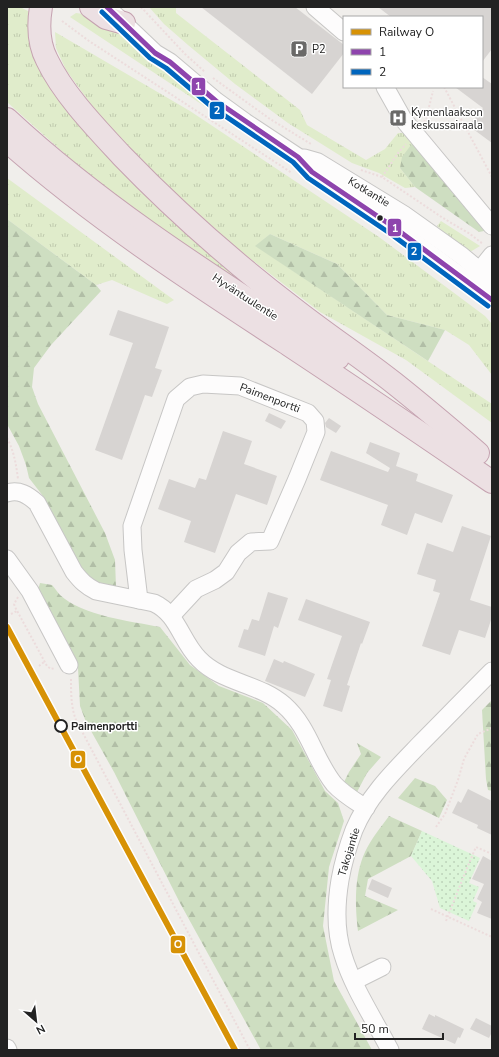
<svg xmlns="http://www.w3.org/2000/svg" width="499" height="1057" font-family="'Nunito Sans',sans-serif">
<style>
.grass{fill:url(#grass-tufts)}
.forest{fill:url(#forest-firs)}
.park{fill:url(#park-dots)}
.building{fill:#d7d4d2}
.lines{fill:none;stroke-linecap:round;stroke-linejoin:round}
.minor-casing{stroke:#c7c6c5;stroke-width:19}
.highway-casing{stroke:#c5a2b0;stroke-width:24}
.path{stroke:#ecdcdc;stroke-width:2;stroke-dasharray:2 2;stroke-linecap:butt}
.minor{stroke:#fdfcfc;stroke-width:17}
.highway{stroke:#ece0e3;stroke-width:22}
.bus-1-casing{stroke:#fff;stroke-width:8}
.bus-2-casing{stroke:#fff;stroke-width:8}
.bus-1{stroke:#8e44ad;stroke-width:5}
.bus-2{stroke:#0065bd;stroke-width:5}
.rail-1-casing{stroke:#fff;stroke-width:9}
.rail-1{stroke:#d79205;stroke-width:6}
.bus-dot{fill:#222;stroke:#fff;stroke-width:1.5}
.stop-dot{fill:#fff;stroke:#222;stroke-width:2}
.labels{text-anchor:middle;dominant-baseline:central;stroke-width:3;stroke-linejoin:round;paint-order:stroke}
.poi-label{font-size:11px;fill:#222;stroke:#fff;text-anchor:start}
.street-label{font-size:11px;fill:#222;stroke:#fff}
.stop-label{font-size:11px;font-weight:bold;fill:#222;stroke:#fff;text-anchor:start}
.line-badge{stroke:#fff;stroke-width:1.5}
.badge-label{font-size:11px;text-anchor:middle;font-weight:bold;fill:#fff}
</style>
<defs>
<pattern id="grass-tufts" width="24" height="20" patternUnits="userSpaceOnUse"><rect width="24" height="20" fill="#e0eccb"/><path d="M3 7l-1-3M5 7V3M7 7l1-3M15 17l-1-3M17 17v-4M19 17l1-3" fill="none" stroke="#c0caae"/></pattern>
<pattern id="forest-firs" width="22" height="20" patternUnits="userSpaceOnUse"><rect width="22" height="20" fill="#cedec1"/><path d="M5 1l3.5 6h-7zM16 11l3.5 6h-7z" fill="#b1bea6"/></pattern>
<pattern id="park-dots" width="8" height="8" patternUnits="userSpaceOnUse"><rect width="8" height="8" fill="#dbf5d8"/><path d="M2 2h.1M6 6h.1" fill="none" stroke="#bcd2b9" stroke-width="1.8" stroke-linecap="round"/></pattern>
</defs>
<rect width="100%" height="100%" fill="#f0eeeb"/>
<g class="grass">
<path d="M7,7H20L30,12L31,51L48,83L263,299L149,221L75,163L7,102Z"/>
<path d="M149,7H176V13L300,110L307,125L366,160L385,149L398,133H403L414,141L400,168L415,187L405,188L379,173L352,163L288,123L235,84L188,45L164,24Z"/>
<path d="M76,13L83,14L118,28L162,69L290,157L283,158L70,17Z"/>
<path d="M55,32L190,111L379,237L485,316L492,324V375L469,345L445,330L387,315L337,264L270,234L256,246L492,404V423L406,360L320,312L213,230L139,158L95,110L66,70L56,48Z"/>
<path d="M7,178L174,300L167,304L112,280L96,285L7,219Z"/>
<path d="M441,221L480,246L470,252L460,248L437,226Z"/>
</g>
<g class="forest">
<path d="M414,141L489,230L479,232L415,187L400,168L402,157Z"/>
<path d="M7,219L96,285L101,291L51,345L34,368L32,387L38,404L105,533L115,560L116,587L93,581L84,572L43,496L29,478L26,465L19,446L7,424Z"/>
<path d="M270,234L337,264L387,315L445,330L428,361L255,246Z"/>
<path d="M40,583L52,585C55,588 57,592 60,595C83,616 130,621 160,627L190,665L219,686L263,703L292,730L325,791L338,803L344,821L329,867L323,926L334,981L372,1050H261L180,903L114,772L86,722L80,706L78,668L38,590Z"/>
<path d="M492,700V791L488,790L486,779L482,710Z"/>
<path d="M357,743L381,757L367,773L357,792L343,784L349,772L361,754Z"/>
<path d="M415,778L435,786L447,800L439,818L398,798Z"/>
<path d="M389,816L422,831L411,856L368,879L365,896L398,910L358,931C355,905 354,876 365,852C371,839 381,827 389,816Z"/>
</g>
<path class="park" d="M422,831L480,858L469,883L479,887L473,901L477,903L469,921L440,908L432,881L411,856Z"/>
<g class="building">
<path d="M201,7H295L344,45V53L312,94Z"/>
<path d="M378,7H492V49L482,62V17H391Z"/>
<path d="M482,77L492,84V143L469,126L483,108L455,87H482Z"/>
<path d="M118,310L169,327L155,368L162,370L152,397L145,395L122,460L95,450L133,343L109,335Z"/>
<path d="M269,413L286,421L281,429L265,421Z"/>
<path d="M329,418L341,426L336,433L326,427L325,423Z"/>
<path d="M223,431L252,441L244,464L277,476L267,505L236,494L215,553L184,542L191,521L158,509L169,479L195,488L199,478L206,480Z"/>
<path d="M370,442L400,453L396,466L418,474L416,481L453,495L442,523L415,513L407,535L381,525L388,505L320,480L331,451L388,472L390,468L366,453Z"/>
<path d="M462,526L491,536L470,600L492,607V617L485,638L459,630L450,655L422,646L440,593L433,591L436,580L417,574L427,543L453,552Z"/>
<path d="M268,592L288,598L278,628L274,626L265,656L238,647L244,629L248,630L252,619L259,621Z"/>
<path d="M306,599L370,622L362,644L361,643L347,685L350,686L342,712L323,706L331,680L327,679L342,636L298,620Z"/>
<path d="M274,659L283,663L284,661L315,674L305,697L265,681Z"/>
<path d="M468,789L492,801V835L477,828L478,825L452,813L458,801L461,803Z"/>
<path d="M483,856L492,861V919L477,913L482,902L477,899L484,884L472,879Z"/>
<path d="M372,879L392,888L388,898L368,889Z"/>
<path d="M429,1014L435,1017V1015L464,1029L460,1038L458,1037L455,1044L422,1029Z"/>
<path d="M476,1018L492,1026V1032L489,1038L470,1029Z"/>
</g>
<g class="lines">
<g class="minor-casing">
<g id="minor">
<path d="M315,7L344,32"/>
<path d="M115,15L155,53L170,62L216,101L245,122L298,157L312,172L395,228L450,268L492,300"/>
<path d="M385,87L403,119L492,226"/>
<path d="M304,158L318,162L403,214L462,256L492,281"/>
<path d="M472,280L492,255"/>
<path d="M7,493C19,489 28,495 37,503L74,572C81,581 86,586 96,591L154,603C178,614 181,641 199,659C222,683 259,683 284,705C309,727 314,759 334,784C343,794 355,801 366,808"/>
<path d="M7,559L30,591L69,665"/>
<path d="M139,600L133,550L132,526L176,399L190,387L203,384L240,386L308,413L315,421L316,432L297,479L270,541L251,542L238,553L226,572L215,580L196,589L171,616"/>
<path d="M354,981L382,967"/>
<path d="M7,1048L8,1050"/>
<path d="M390,1050C374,1019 353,988 343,955C335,931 336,904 340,880C343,863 348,846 354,830C368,796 395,770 420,744C444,720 468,695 492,671"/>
</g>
</g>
<g class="highway-casing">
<g id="highway">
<path d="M41,7C38,25 38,43 47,60C63,94 97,129 122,156C175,211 233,262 293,308C326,334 361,357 394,383C423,406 450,429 478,453"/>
<path d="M91,7L106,18L124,23"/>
<path d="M7,119C107,212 224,284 338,358"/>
<path d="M7,141C94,218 191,281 289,345C357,390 425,436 492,482"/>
</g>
</g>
<g class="path">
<path d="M141,7L185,54L205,72"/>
<path d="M387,16L388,17"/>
<path d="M62,21L89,41L292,173"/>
<path d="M213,78L270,119L311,144"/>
<path d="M444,87L492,177"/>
<path d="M424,122L426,119L433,91"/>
<path d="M361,170L382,177L443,218L470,234L483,244"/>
<path d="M382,177L398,153L406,144"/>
<path d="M7,438C14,451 16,464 18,479"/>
<path d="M18,597L14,604L15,607L47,666L51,669L55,668"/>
<path d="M11,614L17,611"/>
<path d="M39,666L44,662"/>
<path d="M71,679C71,693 71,707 76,720L250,1050"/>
<path d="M436,827L445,814L458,780L464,759L478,734L492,728"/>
<path d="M431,909L492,937"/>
<path d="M446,921C456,896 465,872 476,847L492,854"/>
</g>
<use href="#minor" class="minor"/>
<use href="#highway" class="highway"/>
<g class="bus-1-casing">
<path id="bus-1" d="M107,7L155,53L170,62L216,101L298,157L312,172L395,228L492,300"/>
</g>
<g class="bus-2-casing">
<path id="bus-2" d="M102,12L150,58L166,68L212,107L293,162L308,178L391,234L488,306"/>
</g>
<use href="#bus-1" class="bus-1"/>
<use href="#bus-2" class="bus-2"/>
<g class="rail-1-casing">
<path id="rail-1" d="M7,627L235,1050"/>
</g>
<use href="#rail-1" class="rail-1"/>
</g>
<defs>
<g id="parking-square" transform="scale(0.9)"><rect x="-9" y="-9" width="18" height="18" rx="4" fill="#6a6968" stroke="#fff"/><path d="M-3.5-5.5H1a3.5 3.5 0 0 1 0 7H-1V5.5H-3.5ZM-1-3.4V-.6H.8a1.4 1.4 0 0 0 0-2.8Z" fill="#fff"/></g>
<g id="hospital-square" transform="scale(0.9)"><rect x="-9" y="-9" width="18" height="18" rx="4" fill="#6a6968" stroke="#fff"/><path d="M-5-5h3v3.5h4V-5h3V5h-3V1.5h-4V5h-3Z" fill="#fff"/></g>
</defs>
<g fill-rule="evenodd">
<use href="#parking-square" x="299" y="49"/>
<use href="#hospital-square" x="398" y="118"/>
</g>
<circle class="bus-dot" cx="380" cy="218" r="3.5"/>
<circle class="stop-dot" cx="61" cy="726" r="6"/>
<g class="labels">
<g class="poi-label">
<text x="312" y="49">P2</text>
<text x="411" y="112">Kymenlaakson<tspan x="411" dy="13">keskussairaala</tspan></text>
</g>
<g class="street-label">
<text transform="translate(369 192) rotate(31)">Kotkantie</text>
<text transform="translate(245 297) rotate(33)">Hyväntuulentie</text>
<text transform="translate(270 398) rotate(21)">Paimenportti</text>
<text transform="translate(349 852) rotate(-73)">Takojantie</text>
</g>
<g class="stop-label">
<text x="71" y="726">Paimenportti</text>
</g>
</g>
<g class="line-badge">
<rect x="191" y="77" width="15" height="19" rx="4" fill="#8e44ad"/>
<rect x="209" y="101" width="16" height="19" rx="4" fill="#0065bd"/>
<rect x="387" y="218" width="15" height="19" rx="4" fill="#8e44ad"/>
<rect x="407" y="242" width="15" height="19" rx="4" fill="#0065bd"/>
<rect x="70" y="750" width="16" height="19" rx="4" fill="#d79205"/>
<rect x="170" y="935" width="16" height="19" rx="4" fill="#d79205"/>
</g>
<g class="badge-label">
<text x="198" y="90">1</text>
<text x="217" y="114">2</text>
<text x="395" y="232">1</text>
<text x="414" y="255">2</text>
<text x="78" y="763">O</text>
<text x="178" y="948">O</text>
</g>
<rect width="499" height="1057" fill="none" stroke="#222222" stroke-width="16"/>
<rect x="343" y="16" width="140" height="72" fill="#ffffff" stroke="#a7a7a7"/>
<rect x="351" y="29" width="20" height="6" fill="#d79205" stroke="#a7a7a7"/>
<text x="379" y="36" font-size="12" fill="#222222">Railway O</text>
<rect x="351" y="49" width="20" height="6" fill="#8e44ad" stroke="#a7a7a7"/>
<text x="379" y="56" font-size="12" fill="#222222">1</text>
<rect x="351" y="69" width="20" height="6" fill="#0065bd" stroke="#a7a7a7"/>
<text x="379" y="76" font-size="12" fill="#222222">2</text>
<g transform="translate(36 1021) rotate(152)" stroke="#ffffff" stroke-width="3" paint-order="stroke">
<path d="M0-3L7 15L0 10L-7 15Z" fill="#222222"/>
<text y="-6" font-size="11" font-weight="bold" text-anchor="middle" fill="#222222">N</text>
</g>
<path d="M355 1033v6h88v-6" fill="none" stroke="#222222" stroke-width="2"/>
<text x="361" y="1033" font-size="12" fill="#222222" stroke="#ffffff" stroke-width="3" paint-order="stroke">50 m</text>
</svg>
